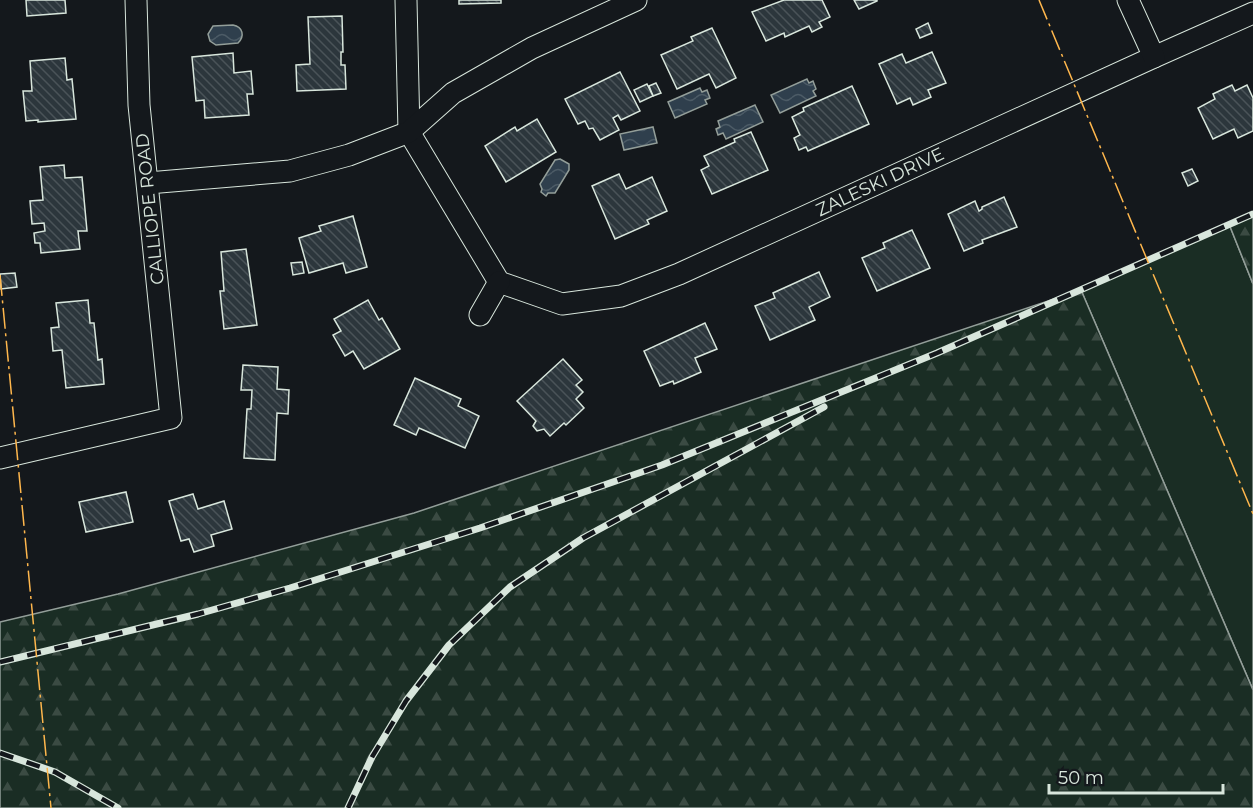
<svg xmlns="http://www.w3.org/2000/svg" width="1253" height="808" font-family="Montserrat,sans-serif">
<style>
.green{fill:#1a2d24;stroke:#939e99;stroke-width:1.5}
.forest{fill:url(#forest-firs);stroke:#939e99;stroke-width:1.5}
.water{fill:url(#water-waves);stroke:#939e99;stroke-width:1.5}
.building{fill:url(#building-back-hatch);stroke:#d8e6dc;stroke-width:1.5}
.lines{fill:none;stroke-linecap:round;stroke-linejoin:round}
.minor-casing{stroke:#d8e6dc;stroke-width:23}
.minor{stroke:#14181c;stroke-width:21}
.rail-casing{stroke:#d8e6dc;stroke-width:7}
.rail{stroke:#14181c;stroke-width:4.5;stroke-dasharray:14;stroke-linecap:butt}
.power{stroke:#ffb74d;stroke-width:1.5;stroke-dasharray:21 4.5 3 4.5;stroke-linecap:butt}
.labels{text-anchor:middle;dominant-baseline:central;stroke-width:4.5;stroke-linejoin:round;paint-order:stroke}
.street-label{font-size:18px;fill:#d8e6dc;stroke:#14181c}
</style>
<defs>
<pattern id="forest-firs" width="22" height="20" patternUnits="userSpaceOnUse" patternTransform="scale(1.5)"><rect width="22" height="20" fill="#1a2d24"/><path d="M5 1l3.5 6h-7zM16 11l3.5 6h-7z" fill="#3b4b43"/></pattern>
<pattern id="water-waves" width="16" height="10" patternUnits="userSpaceOnUse" patternTransform="scale(1.5)"><rect width="16" height="10" fill="#2f3f4d"/><path d="M0 5q4-4 8 0t8 0" fill="none" stroke="#4c5b66"/></pattern>
<pattern id="building-back-hatch" width="6" height="6" patternUnits="userSpaceOnUse" patternTransform="scale(1.5)"><rect width="6" height="6" fill="#2c363c"/><path d="M-1 5l2 2M0 0l6 6M5-1l2 2" fill="none" stroke="#4a5358"/></pattern>
</defs>
<rect width="100%" height="100%" fill="#14181c"/>
<path class="green" d="M1229,224L1253,284V690L1081,290Z"/>
<g class="forest">
<path d="M1253,214V284L1229,224Z"/>
<path d="M1081,290L1253,690V808H0V622L118,594L414,513Z"/>
</g>
<g class="water">
<path d="M233,25C243,27 245,36 238,43L216,45L210,41L208,34L213,26Z"/>
<path d="M807,79L809,83L813,81L816,89L813,91L816,96L780,113L771,95Z"/>
<path d="M700,88L702,92L707,90L710,98L705,100L707,104L675,118L668,102Z"/>
<path d="M755,105L763,122L726,139L723,133L718,135L716,129L720,127L718,121Z"/>
<path d="M653,127L657,143L624,150L620,134Z"/>
<path d="M560,159L569,164V170L555,193H548L546,196L541,192L542,189L540,184L555,160Z"/>
</g>
<g class="building">
<path d="M26,0H65L66,13L27,16Z"/>
<path d="M459,0H501V3L459,4Z"/>
<path d="M784,0H822L830,17L819,22L822,27L812,32L809,26L785,37L784,33L766,41L752,12Z"/>
<path d="M854,0H877V1L859,9Z"/>
<path d="M342,16L343,52H341V65H345L346,89L297,91L296,65L310,64L308,17Z"/>
<path d="M928,23L932,33L920,38L916,29Z"/>
<path d="M712,28L736,78L716,88L709,74L677,89L661,55L693,41L691,37Z"/>
<path d="M932,52L946,83L928,90L931,97L913,105L910,98L897,104L879,64L902,54L906,63Z"/>
<path d="M233,53L234,73L251,71L253,94H247L249,115L205,118L204,100L196,101L192,57Z"/>
<path d="M65,58L67,80L72,79L76,119L38,122V120L26,121L23,91H32L30,61Z"/>
<path d="M620,72L640,111L621,120L618,115L613,118L619,130L600,140L593,128L589,129L585,121L578,124L565,99Z"/>
<path d="M656,83L661,93L653,96L649,86Z"/>
<path d="M647,84L653,96L640,102L634,90Z"/>
<path d="M1232,85L1235,91L1247,85L1253,98V131L1238,138L1234,129L1213,139L1198,108L1215,99L1213,94Z"/>
<path d="M852,86L869,124L808,151L806,147L799,150L794,138L800,135L792,117L804,111L803,108Z"/>
<path d="M537,119L556,152L506,182L485,146L515,127L517,131Z"/>
<path d="M751,132L768,170L712,194L701,170L709,166L704,156L735,142L734,139Z"/>
<path d="M64,165L65,178L82,177L87,231H78L80,249L41,253L40,243H35L34,233L45,231L44,223L32,224L30,201L43,200L40,167Z"/>
<path d="M1192,169L1198,181L1188,186L1182,173Z"/>
<path d="M619,174L626,189L652,177L667,211L647,220L649,224L615,239L592,186Z"/>
<path d="M1004,197L1017,227L982,240L983,243L964,251L948,214L975,201L979,211L982,209V207Z"/>
<path d="M353,216L367,267L346,273L343,263L309,273L299,238L321,231L319,226Z"/>
<path d="M912,230L930,268L877,291L862,258L885,248L883,243Z"/>
<path d="M246,249L257,325L224,329L220,291H224L221,252Z"/>
<path d="M302,262L304,273L293,275L291,263Z"/>
<path d="M819,272L830,297L809,307L815,320L770,340L755,306L775,298L773,293Z"/>
<path d="M15,273L17,287L1,289L0,274Z"/>
<path d="M88,300L90,323H94L98,360L102,359L104,384L66,388L62,350L53,351L51,328L59,327L56,303Z"/>
<path d="M368,300L379,320L382,318L400,349L364,369L353,351L345,356L333,335L341,331L334,319Z"/>
<path d="M705,323L717,349L695,358L701,372L674,384L673,381L660,386L644,351Z"/>
<path d="M563,359L582,380L576,385L583,392L576,399L584,408L566,425L564,423L550,436L544,429L537,431L533,426L536,421L517,401Z"/>
<path d="M243,365L278,367L277,389L289,390L288,414L277,413L275,460L244,458L247,409H251L252,390H241Z"/>
<path d="M415,378L461,399L458,406L479,416L465,448L419,428L416,435L394,425Z"/>
<path d="M126,492L133,522L86,532L79,502Z"/>
<path d="M193,494L198,509L224,501L232,529L211,535L214,546L194,552L189,539L181,541L169,501Z"/>
</g>
<g class="lines">
<g class="minor-casing">
<g id="minor">
<path d="M406,0L409,132L499,282L562,304L621,296L679,274L1154,57L1253,13"/>
<path d="M1128,0L1154,57"/>
<path d="M148,183L290,171L349,155L409,132L453,93L532,48L636,0"/>
<path d="M480,315L499,282"/>
<path d="M0,458L171,418L139,105L136,0"/>
</g>
</g>
<use href="#minor" class="minor"/>
<g class="rail-casing">
<g id="rail">
<path d="M0,662L198,614L290,588L480,528L662,465L937,353L1253,214"/>
<path d="M0,753L55,772L118,808"/>
<path d="M348,808L372,757L406,701L449,645L510,587L583,538L824,407"/>
</g>
</g>
<use href="#rail" class="rail"/>
<g class="power">
<path d="M1039,0L1253,514"/>
<path d="M0,275L51,808"/>
</g>
</g>
<g class="labels">
<g class="street-label">
<text transform="translate(880 182) rotate(-25)">ZALESKI DRIVE</text>
<text transform="translate(150 209) rotate(-96)">CALLIOPE ROAD</text>
</g>
</g>
<path d="M1049 784v9h174v-9" fill="none" stroke="#d8e6dc" stroke-width="3"/>
<text x="1058" y="784" font-size="18" fill="#d8e6dc" stroke="#14181c" stroke-width="4.5" paint-order="stroke">50 m</text>
</svg>
